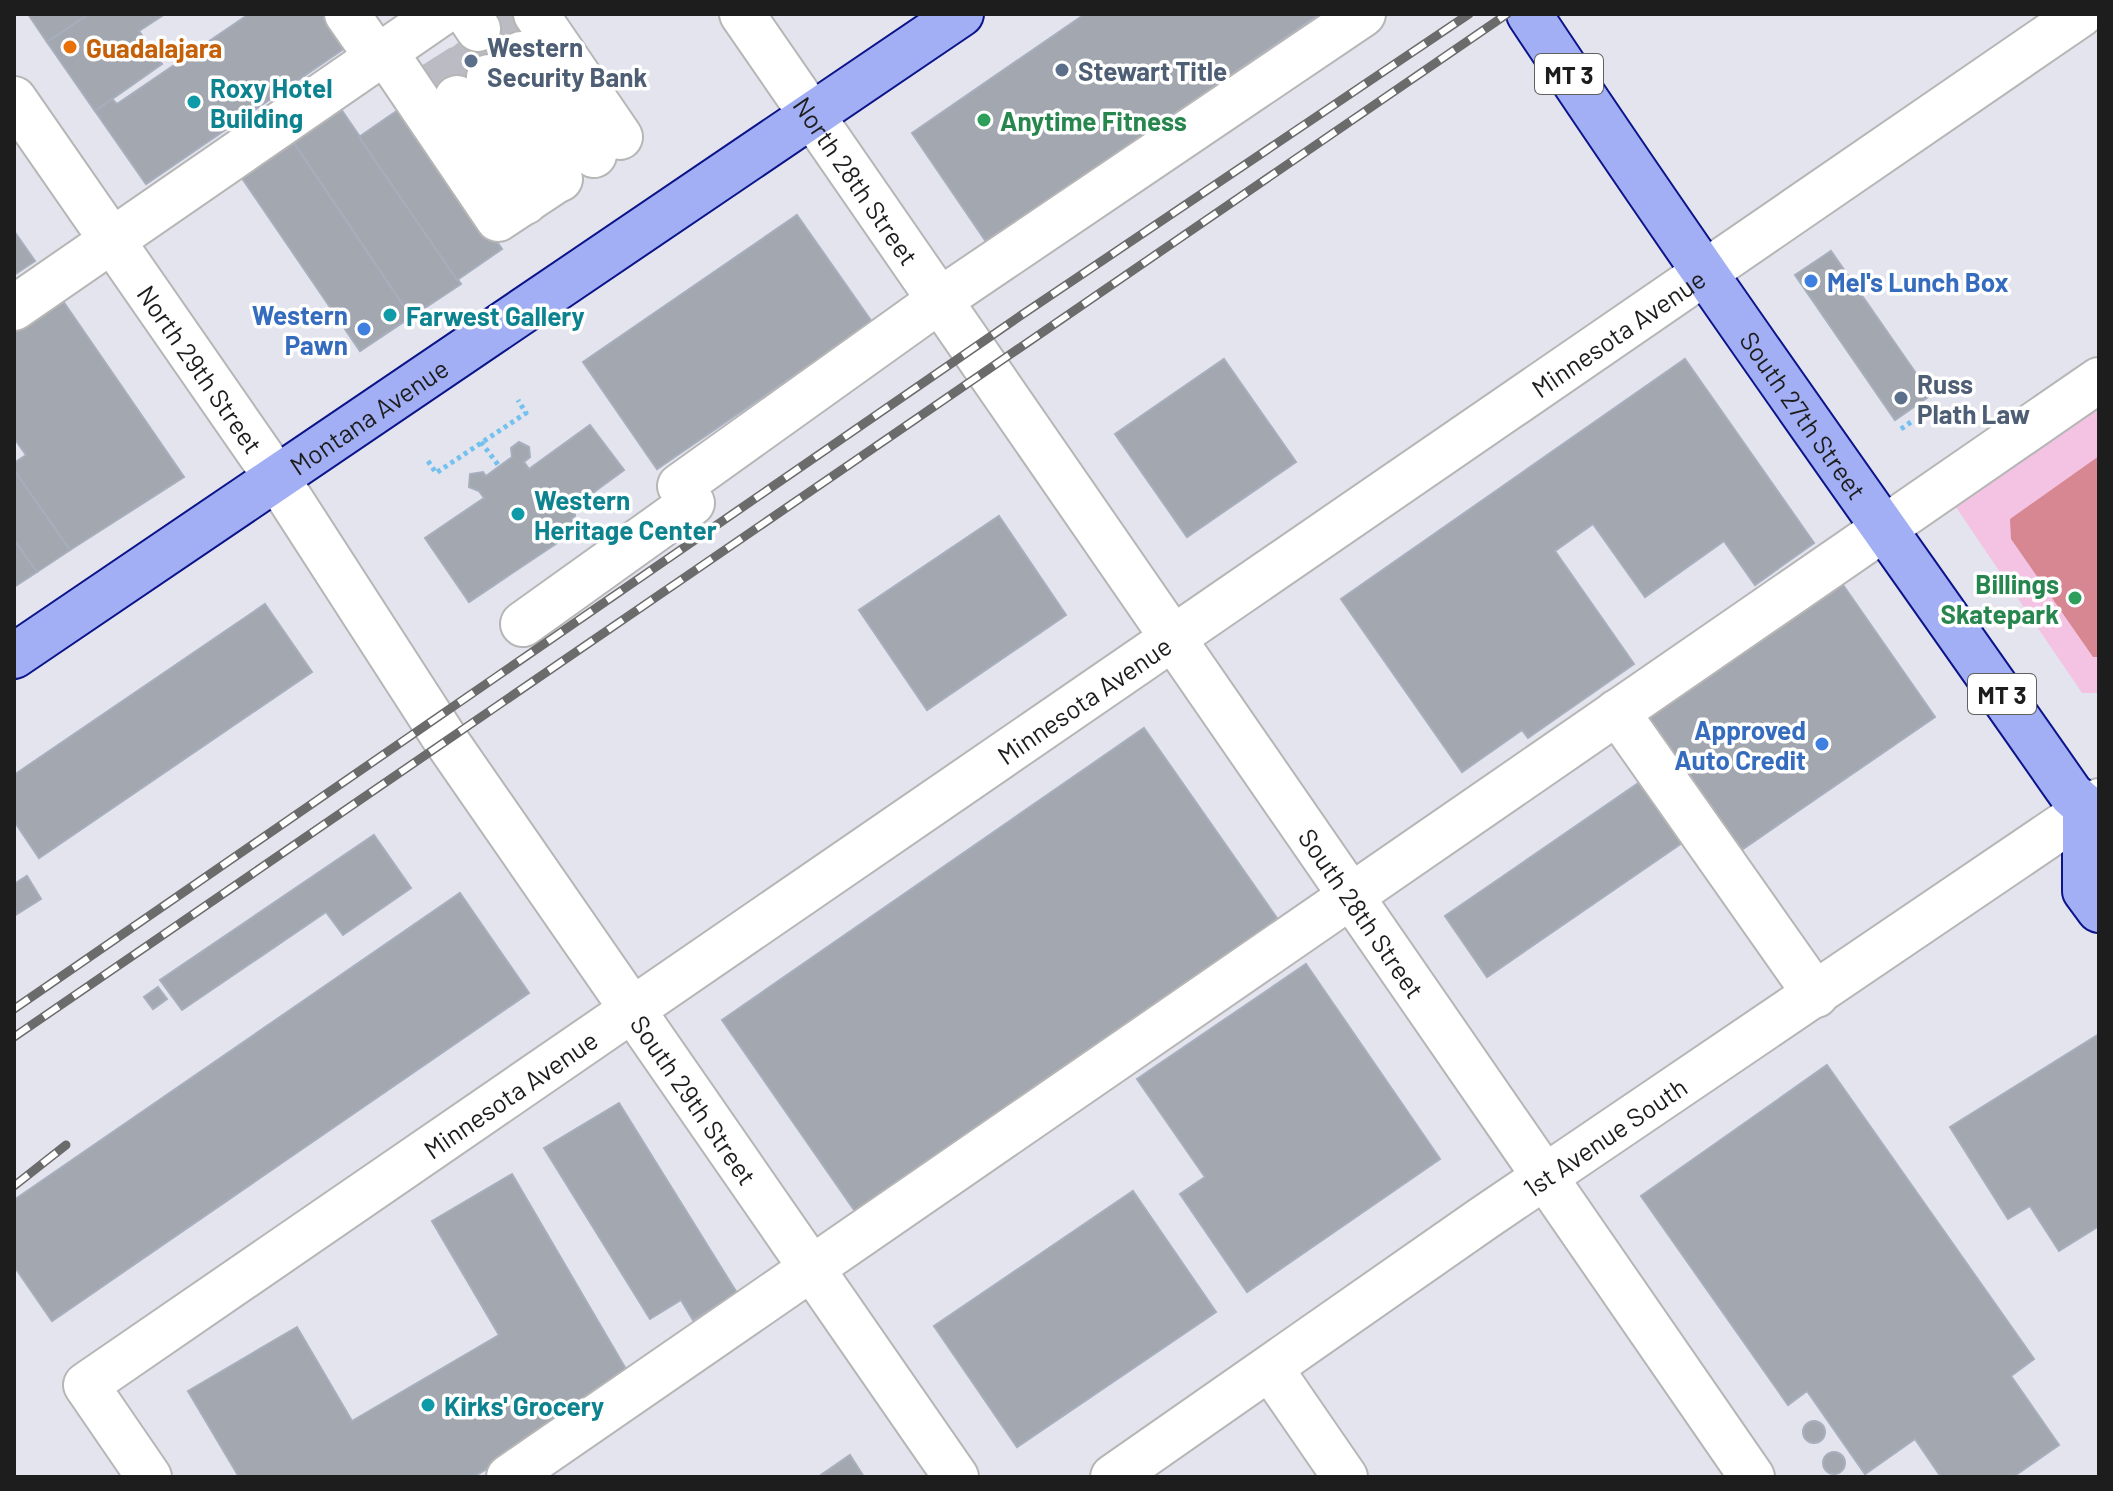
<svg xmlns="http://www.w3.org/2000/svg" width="2113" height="1491" font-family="Barlow,sans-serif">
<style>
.park{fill:#f4c3e3}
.pitch{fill:#d68791}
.building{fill:#a3a7af;stroke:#a7aebd;stroke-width:2}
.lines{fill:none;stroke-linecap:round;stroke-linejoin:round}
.minor-tunnel{stroke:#bbbcc3;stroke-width:44;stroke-dasharray:44 22;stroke-linecap:butt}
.minor-casing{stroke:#b6b6b6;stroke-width:48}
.major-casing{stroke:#0c1489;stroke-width:48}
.path{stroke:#74c1ee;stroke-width:5;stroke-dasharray:4 4;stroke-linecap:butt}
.minor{stroke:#fff;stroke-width:44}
.major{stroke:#a2aff4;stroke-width:44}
.rail-casing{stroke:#6b6b6b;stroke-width:9}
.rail{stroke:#fff;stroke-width:6;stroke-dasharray:18;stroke-linecap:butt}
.food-dot{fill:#e8710a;stroke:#fff;stroke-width:3}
.service-dot{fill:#5c6f8a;stroke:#fff;stroke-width:3}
.culture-dot{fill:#0f9aa8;stroke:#fff;stroke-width:3}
.leisure-dot{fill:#2e9e5b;stroke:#fff;stroke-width:3}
.shop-dot{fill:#3f7fe0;stroke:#fff;stroke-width:3}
.labels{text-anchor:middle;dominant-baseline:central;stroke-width:7;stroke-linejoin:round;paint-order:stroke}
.shield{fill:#fff;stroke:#616161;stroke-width:2}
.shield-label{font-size:24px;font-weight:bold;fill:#1d1d1d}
.service-label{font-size:26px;font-weight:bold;fill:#4e5e75;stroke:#fff;text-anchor:start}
.food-label{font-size:26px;font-weight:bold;fill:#c56008;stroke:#fff;text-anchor:start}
.culture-label{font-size:26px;font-weight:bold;fill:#0d838f;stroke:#fff;text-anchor:start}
.leisure-label{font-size:26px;font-weight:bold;fill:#27864d;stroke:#fff;text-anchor:start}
.street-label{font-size:26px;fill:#1d1d1d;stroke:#fff}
.shop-label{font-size:26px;font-weight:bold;fill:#366cbe;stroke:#fff;text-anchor:end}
</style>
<rect width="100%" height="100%" fill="#e3e4ed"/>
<path class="park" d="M2099,390V693H2082L1947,494Z"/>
<path class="pitch" d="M2099,456V657H2093L2011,539L2010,519Z"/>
<g class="building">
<path d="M28,14H89L47,42Z"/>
<path d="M89,14H165L139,31L162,64L95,111L47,42Z"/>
<path d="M249,14H322L345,48L146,184L95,111L112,99L117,104Z"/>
<path d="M505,14H534L544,30L434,111L411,81Z"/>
<path d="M1085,14H1319L987,243L912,133Z"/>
<path d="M332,96L461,284L411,317L284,128Z"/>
<path d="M404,106L502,249L457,280L359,137Z"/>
<path d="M284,128L411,317L360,351L233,165Z"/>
<path d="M797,215L872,322L657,469L583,362Z"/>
<path d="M14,231L35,261L14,275Z"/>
<path d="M1831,251L1931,395L1895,420L1795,275Z"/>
<path d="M54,288L184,477L70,550L14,470V463L26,455L14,438V316Z"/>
<path d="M1224,359L1296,462L1187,537L1115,434Z"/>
<path d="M1685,359L1814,543L1755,585L1724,541L1645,597L1593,524L1555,551L1634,664L1528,738L1522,730L1462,772L1341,599Z"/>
<path d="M590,425L624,470L575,506V516L571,519L578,529L469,602L425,538L484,498L479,491L469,487L470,474L483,472L486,476L512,457L511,448L519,442L529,447L530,457L524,462L529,469Z"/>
<path d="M14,470L70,550L37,572L14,540Z"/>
<path d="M999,516L1066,615L927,710L859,610Z"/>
<path d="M14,540L37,572L14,587Z"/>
<path d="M1834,572L1935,717L1737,853L1636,707Z"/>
<path d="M265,604L312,672L39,858L14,821V775Z"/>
<path d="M1144,728L1279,921L857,1214L722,1020Z"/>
<path d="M1640,782L1682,843L1487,977L1445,916Z"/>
<path d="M374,835L411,888L343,935L326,912L182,1010L160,980Z"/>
<path d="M27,876L41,899L14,916V884Z"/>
<path d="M460,893L529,993L52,1321L14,1266V1200Z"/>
<path d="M1306,964L1440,1159L1247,1292L1180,1194L1205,1177L1137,1079Z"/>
<path d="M158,987L167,999L153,1009L144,997Z"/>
<path d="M2099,1034V1226L2059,1251L2030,1206L2008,1219L1950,1127Z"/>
<path d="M1827,1065L2034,1359L2011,1376L2059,1445L2013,1477H1941L1915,1439L1865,1474L1807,1391L1788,1405L1641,1196Z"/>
<path d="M619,1103L737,1293L693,1320L681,1300L650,1319L544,1148Z"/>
<path d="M512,1174L634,1383L473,1477H239L188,1391L297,1327L352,1421L499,1335L432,1221Z"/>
<path d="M1133,1191L1216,1312L1017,1447L934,1326Z"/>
<circle cx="1814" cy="1432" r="11"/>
<circle cx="1834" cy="1463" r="11"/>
<path d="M850,1455L864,1477H818Z"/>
</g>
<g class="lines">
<g class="minor-tunnel">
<path d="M494,16L521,54"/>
<path d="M462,40L489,77"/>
<path d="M432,59L457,98"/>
</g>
<g class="minor-casing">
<g id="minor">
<path d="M347,14L377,57"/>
<path d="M468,14L478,29"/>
<path d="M536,14L620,137"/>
<path id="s1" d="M742,14L1752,1477"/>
<path d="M385,52L498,219L557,180"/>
<path d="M521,54L594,155"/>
<path d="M489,77L560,179"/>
<path d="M457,98L525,202"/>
<path id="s2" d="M14,99L276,477L445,739L956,1477"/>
<path d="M14,308L440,14"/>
<path d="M523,624L692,503L680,486L940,300L1363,14"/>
<path d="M1617,712L1816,995"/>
<path d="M1270,1368L1345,1477"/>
<path id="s3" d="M149,1477L86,1385L2081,14"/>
<path d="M509,1477L2099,380"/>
<path id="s4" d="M1113,1477L1484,1218L2099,801"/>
</g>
</g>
<g class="major-casing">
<g id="major">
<path id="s5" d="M1529,14C1704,278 1890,535 2071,794L2099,819"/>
<path id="s6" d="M14,656L961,14"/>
<path d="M2085,809V891L2099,910"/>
</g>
</g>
<g class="path">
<path d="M1901,429L1911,422"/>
<path d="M481,442L499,466"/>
<path d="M428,461L436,473L526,413L518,400"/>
</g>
<use href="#minor" class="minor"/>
<use href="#major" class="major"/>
<g class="rail-casing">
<g id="rail">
<path d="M14,1009L1023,314L1469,14"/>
<path d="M14,1037L1507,14"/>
<path d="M14,1186L66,1145"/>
</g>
</g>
<use href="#rail" class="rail"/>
</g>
<circle class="food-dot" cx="70" cy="47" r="8"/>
<g class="service-dot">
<circle cx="471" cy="61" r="8"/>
<circle cx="1062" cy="70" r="8"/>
<circle cx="1901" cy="398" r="8"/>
</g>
<g class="culture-dot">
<circle cx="194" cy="102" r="8"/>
<circle cx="390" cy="315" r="8"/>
<circle cx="518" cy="514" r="8"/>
<circle cx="428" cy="1405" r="8"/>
</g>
<g class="leisure-dot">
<circle cx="984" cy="120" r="8"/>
<circle cx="2075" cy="598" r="8"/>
</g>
<g class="shop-dot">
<circle cx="1811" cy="281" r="8"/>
<circle cx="364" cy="329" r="8"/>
<circle cx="1822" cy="744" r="8"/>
</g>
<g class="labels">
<g class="shield">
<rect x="1535" y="54" width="68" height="40" rx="6"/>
<rect x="1968" y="674" width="68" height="40" rx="6"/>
</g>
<g class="shield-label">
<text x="1569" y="74">MT 3</text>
<text x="2002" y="694">MT 3</text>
</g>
<g class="service-label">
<text x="487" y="46">Western<tspan x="487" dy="30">Security Bank</tspan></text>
<text x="1078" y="70">Stewart Title</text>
<text x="1917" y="383">Russ<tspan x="1917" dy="30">Plath Law</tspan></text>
</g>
<g class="food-label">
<text x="86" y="47">Guadalajara</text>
</g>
<g class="culture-label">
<text x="210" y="87">Roxy Hotel<tspan x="210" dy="30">Building</tspan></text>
<text x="406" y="315">Farwest Gallery</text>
<text x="534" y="499">Western<tspan x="534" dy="30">Heritage Center</tspan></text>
<text x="444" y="1405">Kirks' Grocery</text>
</g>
<g class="leisure-label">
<text x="1000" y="120">Anytime Fitness</text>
<text x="2059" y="583" text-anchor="end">Billings<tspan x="2059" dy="30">Skatepark</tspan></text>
</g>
<g class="street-label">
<text stroke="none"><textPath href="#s1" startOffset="202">North 28th Street</textPath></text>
<text stroke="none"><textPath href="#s3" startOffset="1970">Minnesota Avenue</textPath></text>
<text stroke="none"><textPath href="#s2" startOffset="328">North 29th Street</textPath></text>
<text stroke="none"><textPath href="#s5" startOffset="486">South 27th Street</textPath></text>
<text stroke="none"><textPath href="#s6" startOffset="428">Montana Avenue</textPath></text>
<text stroke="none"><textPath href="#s3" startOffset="1322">Minnesota Avenue</textPath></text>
<text stroke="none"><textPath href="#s1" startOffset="1092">South 28th Street</textPath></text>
<text stroke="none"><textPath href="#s3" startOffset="626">Minnesota Avenue</textPath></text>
<text stroke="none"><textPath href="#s2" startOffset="1210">South 29th Street</textPath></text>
<text stroke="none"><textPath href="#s4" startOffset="598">1st Avenue South</textPath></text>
</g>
<g class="shop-label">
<text x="1827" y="281" text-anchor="start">Mel's Lunch Box</text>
<text x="348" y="314">Western<tspan x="348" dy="30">Pawn</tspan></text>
<text x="1806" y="729">Approved<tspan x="1806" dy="30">Auto Credit</tspan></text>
</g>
</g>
<rect width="2113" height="1491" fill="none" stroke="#1d1d1d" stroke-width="32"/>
</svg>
